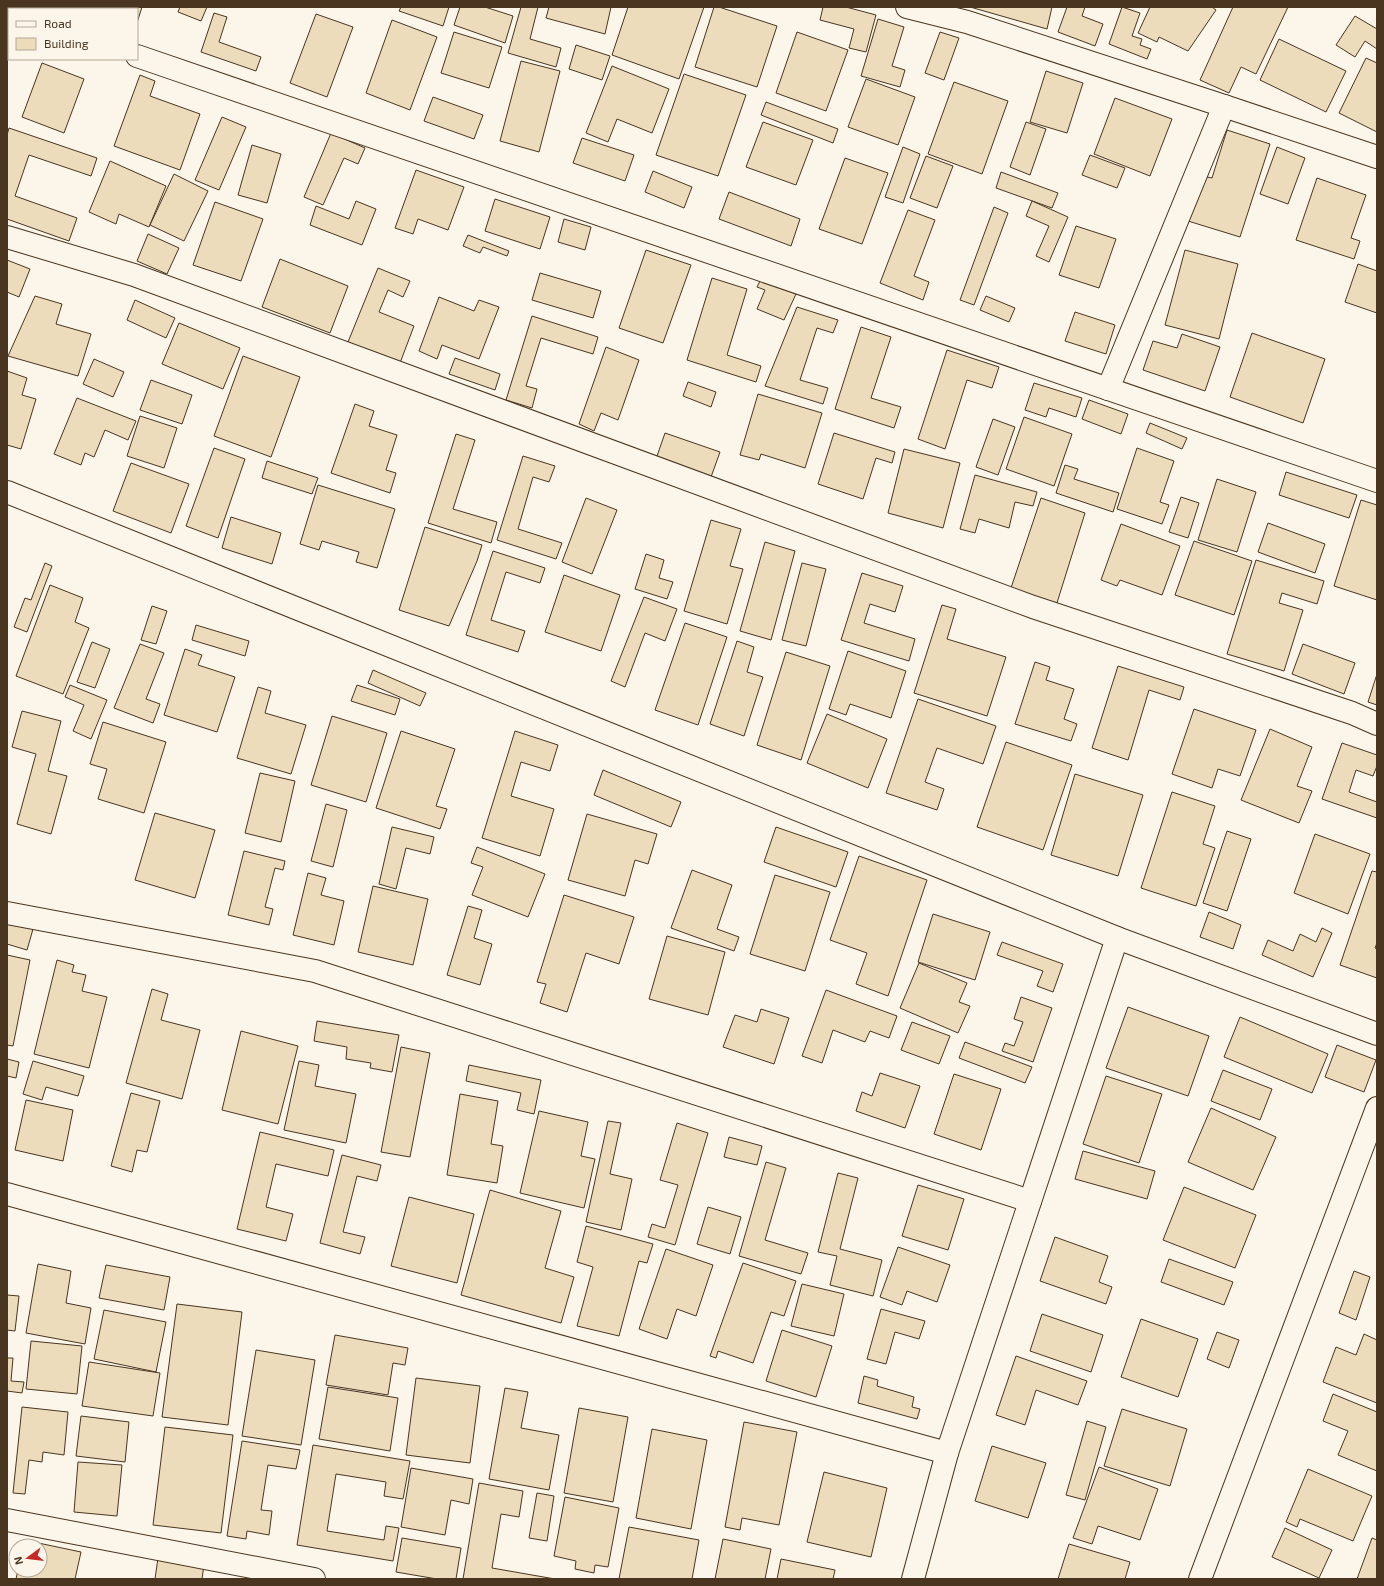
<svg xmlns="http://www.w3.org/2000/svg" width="1384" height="1586" font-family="'Exo 2',sans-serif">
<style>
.building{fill:#ecdcbc;stroke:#4a3520}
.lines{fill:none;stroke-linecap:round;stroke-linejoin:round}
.minor-casing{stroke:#4a3520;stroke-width:24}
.minor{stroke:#fbf6e9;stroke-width:22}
</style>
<rect width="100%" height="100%" fill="#fbf6e9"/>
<g class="building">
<path d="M94,7H142L137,23V9H93Z"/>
<path d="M180,7H207L201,21L178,12Z"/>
<path d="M401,7H449L443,26L399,11Z"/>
<path d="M460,7H485L513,16L505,43L454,25Z"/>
<path d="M521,7H538L530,39L561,48L556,67L508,53Z"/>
<path d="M549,7H611L605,34L546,18Z"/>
<path d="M628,7H704L679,79L612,55Z"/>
<path d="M714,7H719L777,26L757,87L695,67Z"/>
<path d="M823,7H846L876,15L866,52L849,48L854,29L820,20Z"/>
<path d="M970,7H1052L1047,29Z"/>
<path d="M1067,7H1085L1082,16L1103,24L1095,46L1058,32Z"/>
<path d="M1122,7L1140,13L1132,36L1142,39L1140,45L1151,49L1147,59L1109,44Z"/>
<path d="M1150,7H1212L1216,10L1188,51L1159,37L1157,42L1138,33Z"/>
<path d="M1233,7H1288L1256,74L1241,67L1229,93L1200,80Z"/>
<path d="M214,13L227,17L219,42L261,57L256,71L201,52Z"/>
<path d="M316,14L353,27L327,97L290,83Z"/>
<path d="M1355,16L1377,29V49L1365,41L1355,57L1336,45Z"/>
<path d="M878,19L904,27L892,66L905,70L900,87L861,76Z"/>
<path d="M392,20L437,37L410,110L366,93Z"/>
<path d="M7,27H9V52L7,56Z"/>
<path d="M454,32L502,47L489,88L441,73Z"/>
<path d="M797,32L848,50L826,111L776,93Z"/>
<path d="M940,32L959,38L944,80L925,73Z"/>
<path d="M1279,39L1346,71L1326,112L1260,80Z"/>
<path d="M576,45L610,56L602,80L569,69Z"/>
<path d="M1366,58L1377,63V132L1339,113Z"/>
<path d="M521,61L560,71L539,152L500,141Z"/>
<path d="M42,63L84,79L64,133L22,117Z"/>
<path d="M612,66L669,89L652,133L617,119L608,142L586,133Z"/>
<path d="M1046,71L1083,83L1067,133L1030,122Z"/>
<path d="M684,74L746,95L718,176L656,155Z"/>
<path d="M140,75L155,81L150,96L200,114L180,170L114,146Z"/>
<path d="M866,79L915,97L898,145L848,127Z"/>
<path d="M954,82L1008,101L982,174L928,154Z"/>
<path d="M433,97L483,115L474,139L424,121Z"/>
<path d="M1115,98L1172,119L1150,176L1094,154Z"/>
<path d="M766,102L838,129L833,143L761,115Z"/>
<path d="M222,117L246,127L219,190L195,180Z"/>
<path d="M763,122L813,140L796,185L746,167Z"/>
<path d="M1026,122L1046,129L1030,175L1010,167Z"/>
<path d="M9,128L97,158L91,176L29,155L15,196L77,218L69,241L7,219V135Z"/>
<path d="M1227,130L1270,144L1240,237L1188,221L1202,176L1212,178Z"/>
<path d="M331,133L365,148L358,164L344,158L323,205L304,197Z"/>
<path d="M582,138L634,155L625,181L573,163Z"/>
<path d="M252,145L281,154L267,203L238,195Z"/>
<path d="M903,147L920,154L903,203L885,197Z"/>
<path d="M1277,147L1305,158L1288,204L1260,194Z"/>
<path d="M1090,155L1125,168L1117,188L1082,175Z"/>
<path d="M926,156L953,166L937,208L910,198Z"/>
<path d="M845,158L888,173L862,244L819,229Z"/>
<path d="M110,161L166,186L149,227L119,214L116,224L89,212Z"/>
<path d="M416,170L464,187L448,230L418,219L413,234L395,228Z"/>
<path d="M653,171L692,187L684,208L645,192Z"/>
<path d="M1001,172L1058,193L1052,208L996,188Z"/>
<path d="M174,174L208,191L184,241L150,225Z"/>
<path d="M1317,178L1366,195L1351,238L1360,241L1354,259L1296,240Z"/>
<path d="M729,192L800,219L791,246L719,219Z"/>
<path d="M495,199L550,217L540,249L485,231Z"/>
<path d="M356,201L376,209L362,245L310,225L316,206L349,219Z"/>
<path d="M1032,201L1068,217L1049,262L1036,256L1049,226L1026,216Z"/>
<path d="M215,202L263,219L241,281L193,265Z"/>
<path d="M994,207L1008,213L974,305L960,300Z"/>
<path d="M908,210L935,220L914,276L929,282L923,300L880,283Z"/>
<path d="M564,219L591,227L585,250L558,242Z"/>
<path d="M1076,226L1116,239L1099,288L1059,275Z"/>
<path d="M148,234L179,248L167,274L137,261Z"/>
<path d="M468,235L509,251L507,256L483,247L480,253L463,246Z"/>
<path d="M646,250L691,265L663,343L619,328Z"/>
<path d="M1185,250L1238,264L1219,339L1165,325Z"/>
<path d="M280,259L348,286L330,333L262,307Z"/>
<path d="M7,260L30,269L19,297L7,292Z"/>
<path d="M1358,264L1377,271V313L1345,302Z"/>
<path d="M378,268L410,281L403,297L388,290L379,312L414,326L400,363L348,342Z"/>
<path d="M540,273L601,291L593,318L532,300Z"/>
<path d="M712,278L747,289L727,355L761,366L756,382L687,360Z"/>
<path d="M761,279L796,294L784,320L757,309L765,290L757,287Z"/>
<path d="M35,296L62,304L56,324L91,334L78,376L8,356Z"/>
<path d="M986,296L1015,308L1009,322L980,310Z"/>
<path d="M439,297L474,311L479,300L499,307L479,359L442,345L437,359L419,351Z"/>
<path d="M135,300L175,318L166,338L127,320Z"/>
<path d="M797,307L838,320L833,333L817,328L800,380L828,388L823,404L765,386Z"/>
<path d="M1075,312L1115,325L1106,354L1065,341Z"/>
<path d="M532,316L598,337L593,354L541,338L526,386L537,389L532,408L506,400Z"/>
<path d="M179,323L240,348L223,389L162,364Z"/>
<path d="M861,327L891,337L871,398L901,407L894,428L835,409Z"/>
<path d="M1252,333L1325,359L1303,423L1230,397Z"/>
<path d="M1182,334L1220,347L1205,391L1143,370L1153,341L1177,348Z"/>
<path d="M606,347L639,360L618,420L601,413L594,431L579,424Z"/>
<path d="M947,350L999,367L992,388L967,380L945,449L918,439Z"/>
<path d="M243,356L300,377L271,457L214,436Z"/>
<path d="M455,358L500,374L495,390L449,374Z"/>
<path d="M94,359L124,372L113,397L83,384Z"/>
<path d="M7,371L27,378L22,395L36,399L21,449L7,445Z"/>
<path d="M151,380L192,395L182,424L140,410Z"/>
<path d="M688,382L716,392L711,407L683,396Z"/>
<path d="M1034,383L1082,398L1076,417L1049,408L1046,417L1025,410Z"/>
<path d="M758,394L822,413L805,468L761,454L759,460L740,455Z"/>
<path d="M77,398L136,421L128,440L105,430L94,457L85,453L81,465L54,454Z"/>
<path d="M1089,400L1128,414L1121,434L1082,419Z"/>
<path d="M355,404L374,411L369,426L397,435L386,470L396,473L390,493L331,473Z"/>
<path d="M140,416L177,428L164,468L127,456Z"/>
<path d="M1024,417L1072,434L1054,486L1006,469Z"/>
<path d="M993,419L1015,427L998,475L976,467Z"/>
<path d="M1150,423L1187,438L1182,449L1146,433Z"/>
<path d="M665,433L720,452L711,477L656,459Z"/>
<path d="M834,433L895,452L892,463L876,458L863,499L818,484Z"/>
<path d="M456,434L475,440L453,509L497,522L491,543L428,523Z"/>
<path d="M214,448L245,459L218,538L186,526Z"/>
<path d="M1137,448L1174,461L1160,502L1169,505L1162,524L1117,509Z"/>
<path d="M904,449L960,463L943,528L888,513Z"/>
<path d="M523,456L555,466L549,482L533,477L518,529L562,543L556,559L497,540Z"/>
<path d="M267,461L318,478L312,494L262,478Z"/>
<path d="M131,463L189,484L171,533L113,511Z"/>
<path d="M1065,465L1078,469L1074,479L1119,493L1113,512L1056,493Z"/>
<path d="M1286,472L1357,495L1349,518L1279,495Z"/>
<path d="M975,475L1037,492L1033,506L1015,502L1009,528L979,519L975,533L960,529Z"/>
<path d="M1217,479L1256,492L1237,552L1198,540Z"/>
<path d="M318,485L395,509L377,568L356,562L359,552L322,541L319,550L300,544Z"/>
<path d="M1181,497L1199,503L1188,538L1169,532Z"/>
<path d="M586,498L617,510L592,574L562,562Z"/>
<path d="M1041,498L1085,513L1056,606L1010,591Z"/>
<path d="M1361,500L1377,505V600L1334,586Z"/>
<path d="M231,517L281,533L272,564L222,548Z"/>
<path d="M711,520L741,529L730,566L743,569L727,624L684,611Z"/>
<path d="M1268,523L1325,544L1315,573L1258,552Z"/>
<path d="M1121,524L1180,546L1162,595L1120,580L1117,586L1101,580Z"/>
<path d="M425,527L482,545L477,561L449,626L399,610Z"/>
<path d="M1194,541L1252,561L1234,615L1175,595Z"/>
<path d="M765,542L795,551L771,640L740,631Z"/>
<path d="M493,551L545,568L540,583L506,572L491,620L525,631L518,652L466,635Z"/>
<path d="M646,554L664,560L659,578L673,582L667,599L635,589Z"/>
<path d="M1256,560L1324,581L1317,604L1282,593L1279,603L1303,610L1284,671L1227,654Z"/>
<path d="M45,563L52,566L27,632L14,627L25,598L31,600Z"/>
<path d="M802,563L826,569L806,646L782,640Z"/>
<path d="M862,573L903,586L895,612L870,604L864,623L915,639L909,661L841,640Z"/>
<path d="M564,575L620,595L601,651L545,632Z"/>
<path d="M50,585L83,598L75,622L89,628L63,694L16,676Z"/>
<path d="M644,597L677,609L665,641L645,633L625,687L611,681Z"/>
<path d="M942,605L956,609L947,639L1006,657L987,716L914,693Z"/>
<path d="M152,606L167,611L156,644L141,640Z"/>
<path d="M685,623L727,637L698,725L655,710Z"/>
<path d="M196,625L249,641L245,656L192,640Z"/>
<path d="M737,641L754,647L747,672L763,677L744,736L710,724Z"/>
<path d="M92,642L110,649L95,688L77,682Z"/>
<path d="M140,644L164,653L146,699L160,704L153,723L114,708Z"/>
<path d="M1303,644L1355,663L1344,694L1292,674Z"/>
<path d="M185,649L202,655L198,665L235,677L217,732L164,715Z"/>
<path d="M848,651L906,671L891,718L850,704L846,715L829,709Z"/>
<path d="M786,652L830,666L801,760L757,745Z"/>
<path d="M1035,662L1050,667L1046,680L1074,689L1064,719L1077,724L1071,741L1015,724Z"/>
<path d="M1118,666L1184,687L1180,700L1149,690L1128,760L1092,748Z"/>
<path d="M373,670L426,693L420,706L368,683Z"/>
<path d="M1377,674V705L1368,702Z"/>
<path d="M70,685L107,700L91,739L73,731L84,705L65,697Z"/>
<path d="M357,685L400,699L395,715L351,701Z"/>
<path d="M258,687L271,691L265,713L306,725L291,774L237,758Z"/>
<path d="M918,699L996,726L983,764L937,748L925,782L944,789L937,810L886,793Z"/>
<path d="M1194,709L1256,730L1240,776L1218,769L1212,788L1172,774Z"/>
<path d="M22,711L61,721L48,771L67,776L51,834L17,824L36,754L12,747Z"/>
<path d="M827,714L887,739L868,788L807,763Z"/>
<path d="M332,716L387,733L366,802L311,785Z"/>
<path d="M103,722L166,742L144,813L98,799L107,769L90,764Z"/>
<path d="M1270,729L1312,747L1297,786L1312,791L1299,823L1241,800Z"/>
<path d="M401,731L455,749L436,806L447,809L440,829L376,808Z"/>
<path d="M515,731L558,745L550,771L521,762L511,796L554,809L540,856L482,838Z"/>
<path d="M1006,742L1072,765L1043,850L977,827Z"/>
<path d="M1342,743L1377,755V766L1373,776L1356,770L1349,792L1377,802V818L1322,799Z"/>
<path d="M603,770L681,802L671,827L594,795Z"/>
<path d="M260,773L295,781L281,842L245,833Z"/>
<path d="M1075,774L1143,795L1118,876L1051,855Z"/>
<path d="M1172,792L1215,806L1203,844L1215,848L1196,906L1141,888Z"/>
<path d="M326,804L347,810L333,867L311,861Z"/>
<path d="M155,813L215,830L195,898L135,880Z"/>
<path d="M587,814L657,834L648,864L635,860L625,896L568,880Z"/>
<path d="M392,827L434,837L430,854L406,848L396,889L379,884Z"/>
<path d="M776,827L848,852L836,887L764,862Z"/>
<path d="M1227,831L1251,839L1227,911L1203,903Z"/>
<path d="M1315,834L1370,854L1348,914L1294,893Z"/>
<path d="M477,847L545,874L528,917L472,895L483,867L471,863Z"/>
<path d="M244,851L285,861L283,870L275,868L265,907L273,909L269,925L228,915Z"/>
<path d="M859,856L927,880L888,996L856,984L867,953L830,940Z"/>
<path d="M692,870L732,885L717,929L739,937L734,951L671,928Z"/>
<path d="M1372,871L1377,872V943L1375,948L1377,949V978L1340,965Z"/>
<path d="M308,873L326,878L321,895L344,901L334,945L293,935Z"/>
<path d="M775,875L830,892L805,971L750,954Z"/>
<path d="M373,886L428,899L413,965L358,952Z"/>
<path d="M564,895L634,917L619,964L586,953L567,1012L540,1003L546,984L537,982Z"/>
<path d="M468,906L482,910L474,938L492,944L480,985L447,975Z"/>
<path d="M1209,912L1241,925L1233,949L1200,937Z"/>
<path d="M933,914L990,932L975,980L918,962Z"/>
<path d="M7,922L33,929L27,950L7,944Z"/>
<path d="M1322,928L1332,933L1313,977L1262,955L1268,940L1293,951L1300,934L1316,942Z"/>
<path d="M667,936L725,952L708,1015L649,999Z"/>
<path d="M1002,942L1063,964L1053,992L1037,986L1043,971L997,955Z"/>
<path d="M7,955L30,960L13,1046L7,1045Z"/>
<path d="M57,960L74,965L72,972L86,975L82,991L107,997L89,1068L34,1054Z"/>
<path d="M919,963L967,983L959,1002L970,1006L958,1033L900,1008Z"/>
<path d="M152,989L168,994L161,1020L200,1030L182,1099L126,1083Z"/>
<path d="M826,990L897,1016L889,1038L870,1031L865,1042L833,1030L822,1063L802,1056Z"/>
<path d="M1021,997L1052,1008L1033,1062L1002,1051L1005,1043L1014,1046L1023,1022L1014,1019Z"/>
<path d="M1128,1007L1209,1036L1188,1096L1106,1068Z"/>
<path d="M761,1009L789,1018L774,1064L723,1047L735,1015L757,1022Z"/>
<path d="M1240,1017L1328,1054L1312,1093L1224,1057Z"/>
<path d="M317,1021L399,1035L392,1072L370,1068L371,1063L346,1059L347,1047L314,1041Z"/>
<path d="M912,1022L950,1036L939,1064L901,1050Z"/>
<path d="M241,1031L298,1046L278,1124L222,1110Z"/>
<path d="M965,1042L1032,1067L1025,1083L959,1058Z"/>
<path d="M1337,1045L1376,1060L1364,1092L1325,1077Z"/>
<path d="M401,1047L430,1053L410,1157L381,1152Z"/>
<path d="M7,1059L19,1062L16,1078L7,1076Z"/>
<path d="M33,1061L84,1076L78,1096L46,1087L42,1100L23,1094Z"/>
<path d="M299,1061L319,1065L315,1086L356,1094L346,1143L284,1130Z"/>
<path d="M469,1065L541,1080L534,1114L517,1110L521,1093L466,1081Z"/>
<path d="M1223,1070L1272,1089L1260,1120L1211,1101Z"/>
<path d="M880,1073L920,1086L905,1128L856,1111L862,1092L872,1096Z"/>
<path d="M954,1074L1001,1089L981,1150L934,1134Z"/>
<path d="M1106,1076L1162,1094L1139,1163L1083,1144Z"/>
<path d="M131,1093L160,1101L147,1152L137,1150L132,1172L111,1166Z"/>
<path d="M460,1094L498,1101L491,1144L503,1146L497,1183L447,1175Z"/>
<path d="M26,1100L73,1110L63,1161L15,1150Z"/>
<path d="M1211,1108L1276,1137L1253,1190L1188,1162Z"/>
<path d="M539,1111L588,1122L581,1156L595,1159L584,1208L520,1193Z"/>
<path d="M608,1121L621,1123L610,1174L632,1179L621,1230L586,1222Z"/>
<path d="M677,1123L708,1133L675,1245L648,1237L652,1224L665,1228L678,1185L660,1180Z"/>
<path d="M260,1132L334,1150L328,1176L276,1164L266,1207L293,1214L286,1241L237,1229Z"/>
<path d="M729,1137L762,1146L757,1165L724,1157Z"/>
<path d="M1083,1151L1155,1171L1147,1199L1075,1179Z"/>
<path d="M342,1155L381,1165L377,1181L357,1176L343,1232L365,1237L360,1254L320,1243Z"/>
<path d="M766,1162L786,1168L765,1240L808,1253L801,1274L739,1256Z"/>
<path d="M838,1173L858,1178L840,1249L882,1260L873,1296L830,1285L837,1256L818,1252Z"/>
<path d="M918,1185L964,1199L948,1250L902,1236Z"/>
<path d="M1184,1187L1256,1215L1235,1268L1163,1240Z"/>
<path d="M490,1190L561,1211L545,1268L574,1277L561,1323L461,1295Z"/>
<path d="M409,1197L474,1214L457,1283L391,1266Z"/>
<path d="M708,1207L741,1217L730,1254L697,1244Z"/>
<path d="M586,1226L653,1244L647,1263L639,1261L619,1336L577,1326L593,1267L577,1262Z"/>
<path d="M1055,1237L1108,1256L1099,1282L1112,1287L1106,1304L1040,1281Z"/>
<path d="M898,1247L950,1265L937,1302L907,1291L902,1305L880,1297Z"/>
<path d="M666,1249L713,1265L696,1316L677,1309L667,1339L639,1329Z"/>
<path d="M1169,1259L1233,1282L1224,1305L1161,1282Z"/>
<path d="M743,1263L796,1281L784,1316L771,1312L753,1363L718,1351L716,1358L710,1356Z"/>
<path d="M38,1264L71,1271L66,1303L91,1308L85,1344L26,1333Z"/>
<path d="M106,1265L170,1277L164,1310L99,1298Z"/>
<path d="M1354,1271L1370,1277L1356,1320L1339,1313Z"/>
<path d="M802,1284L844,1294L834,1336L791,1326Z"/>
<path d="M7,1295L19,1296L15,1331L7,1330Z"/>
<path d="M177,1304L242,1312L228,1425L162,1417Z"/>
<path d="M881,1309L925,1321L919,1339L895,1332L886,1364L867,1359Z"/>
<path d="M104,1310L166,1322L156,1372L94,1359Z"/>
<path d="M1042,1314L1103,1335L1091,1372L1030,1351Z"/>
<path d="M1141,1319L1198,1339L1178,1397L1121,1377Z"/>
<path d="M782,1330L832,1346L816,1397L766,1381Z"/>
<path d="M1217,1332L1239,1340L1229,1368L1207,1359Z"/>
<path d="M1364,1334L1377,1340V1403L1323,1382L1336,1347L1356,1355Z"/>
<path d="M335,1335L408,1348L405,1365L393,1363L388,1395L326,1385Z"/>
<path d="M31,1341L82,1346L77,1394L26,1389Z"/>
<path d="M256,1350L315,1360L301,1445L242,1436Z"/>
<path d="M1016,1356L1087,1381L1078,1405L1036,1390L1025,1425L996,1415Z"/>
<path d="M7,1358H13L11,1381L24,1382L22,1393L7,1391Z"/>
<path d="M89,1362L160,1373L153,1416L82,1406Z"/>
<path d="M864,1376L878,1380L877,1386L914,1397L912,1407L920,1409L917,1419L858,1403Z"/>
<path d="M416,1378L480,1386L470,1463L406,1455Z"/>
<path d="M328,1387L398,1398L390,1451L319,1439Z"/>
<path d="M505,1388L528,1392L521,1428L559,1435L549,1490L489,1479Z"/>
<path d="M1333,1394L1377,1412V1471L1338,1455L1348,1431L1323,1421Z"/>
<path d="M22,1407L68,1412L64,1455L43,1452L42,1462L29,1460L25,1494L13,1493Z"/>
<path d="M579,1408L628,1417L613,1502L564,1493Z"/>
<path d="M1122,1409L1187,1429L1170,1486L1104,1466Z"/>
<path d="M81,1416L129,1422L125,1462L76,1456Z"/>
<path d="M1087,1421L1106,1427L1085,1500L1066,1495Z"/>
<path d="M744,1422L797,1432L779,1525L742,1518L740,1530L725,1527Z"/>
<path d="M165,1427L233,1435L221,1533L153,1525Z"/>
<path d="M652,1429L707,1440L691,1529L636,1518Z"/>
<path d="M242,1441L300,1450L296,1469L268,1465L261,1510L272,1511L269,1535L247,1531L246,1539L227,1536Z"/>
<path d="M313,1445L410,1461L403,1499L384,1496L386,1482L336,1474L327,1531L384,1540L386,1526L399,1528L393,1561L297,1545Z"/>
<path d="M992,1446L1046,1463L1028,1518L975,1501Z"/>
<path d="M78,1462L122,1465L117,1516L74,1512Z"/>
<path d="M1099,1467L1158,1489L1140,1540L1098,1526L1092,1544L1073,1538Z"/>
<path d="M411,1468L473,1479L469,1504L451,1500L445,1535L401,1527Z"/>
<path d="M1308,1469L1372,1496L1353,1541L1300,1519L1297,1527L1286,1522Z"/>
<path d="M824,1472L887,1488L871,1557L807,1542Z"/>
<path d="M479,1483L523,1491L519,1517L501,1514L492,1568L555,1579H463Z"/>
<path d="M537,1493L554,1496L547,1541L529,1538Z"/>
<path d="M565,1497L619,1508L608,1567L595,1565L594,1573L575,1569L576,1561L554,1556Z"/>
<path d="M629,1527L699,1540L692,1579H619Z"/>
<path d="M1285,1528L1332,1550L1319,1578L1272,1557Z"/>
<path d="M402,1538L461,1548L456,1579H437L396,1572Z"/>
<path d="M1372,1538L1377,1540V1579H1357Z"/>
<path d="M723,1539L771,1549L765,1579H715Z"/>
<path d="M24,1540L81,1552L75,1579H16L18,1570H40V1546H23Z"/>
<path d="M1069,1544L1130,1562L1125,1579H1058Z"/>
<path d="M158,1558L204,1565L202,1579H155Z"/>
<path d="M781,1559L835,1570L833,1579H777Z"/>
</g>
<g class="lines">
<g class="minor-casing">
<g id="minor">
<path d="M907,7L967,22L1224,106L1108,389"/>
<path d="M7,12L9,13"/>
<path d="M137,56L1377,481"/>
<path d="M1224,106L1377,157"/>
<path d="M7,237L134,275L1033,607L1352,713L1377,724"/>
<path d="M7,492L1117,938L1377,1034"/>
<path d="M7,913L315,971L1030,1201"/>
<path d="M7,1194L947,1453"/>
<path d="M7,1520L314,1579"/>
<path d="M913,1579L947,1453L1117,938"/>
<path d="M1200,1579L1377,1108"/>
</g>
</g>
<use href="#minor" class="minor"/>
</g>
<rect width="1384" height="1586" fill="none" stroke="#4a3520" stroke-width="16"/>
<rect x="8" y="8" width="130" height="52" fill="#fbf6e9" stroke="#b4a999"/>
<rect x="16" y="21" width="20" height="6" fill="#fbf6e9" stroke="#b4a999"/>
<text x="44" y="28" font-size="12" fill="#4a3520">Road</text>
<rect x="16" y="38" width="20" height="12" fill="#ecdcbc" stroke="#b4a999"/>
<text x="44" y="48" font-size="12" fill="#4a3520">Building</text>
<g transform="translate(28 1558) rotate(255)"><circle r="19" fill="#fbf6e9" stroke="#b4a999"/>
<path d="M0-3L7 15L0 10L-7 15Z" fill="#c62828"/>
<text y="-6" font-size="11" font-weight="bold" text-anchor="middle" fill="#4a3520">N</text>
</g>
</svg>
